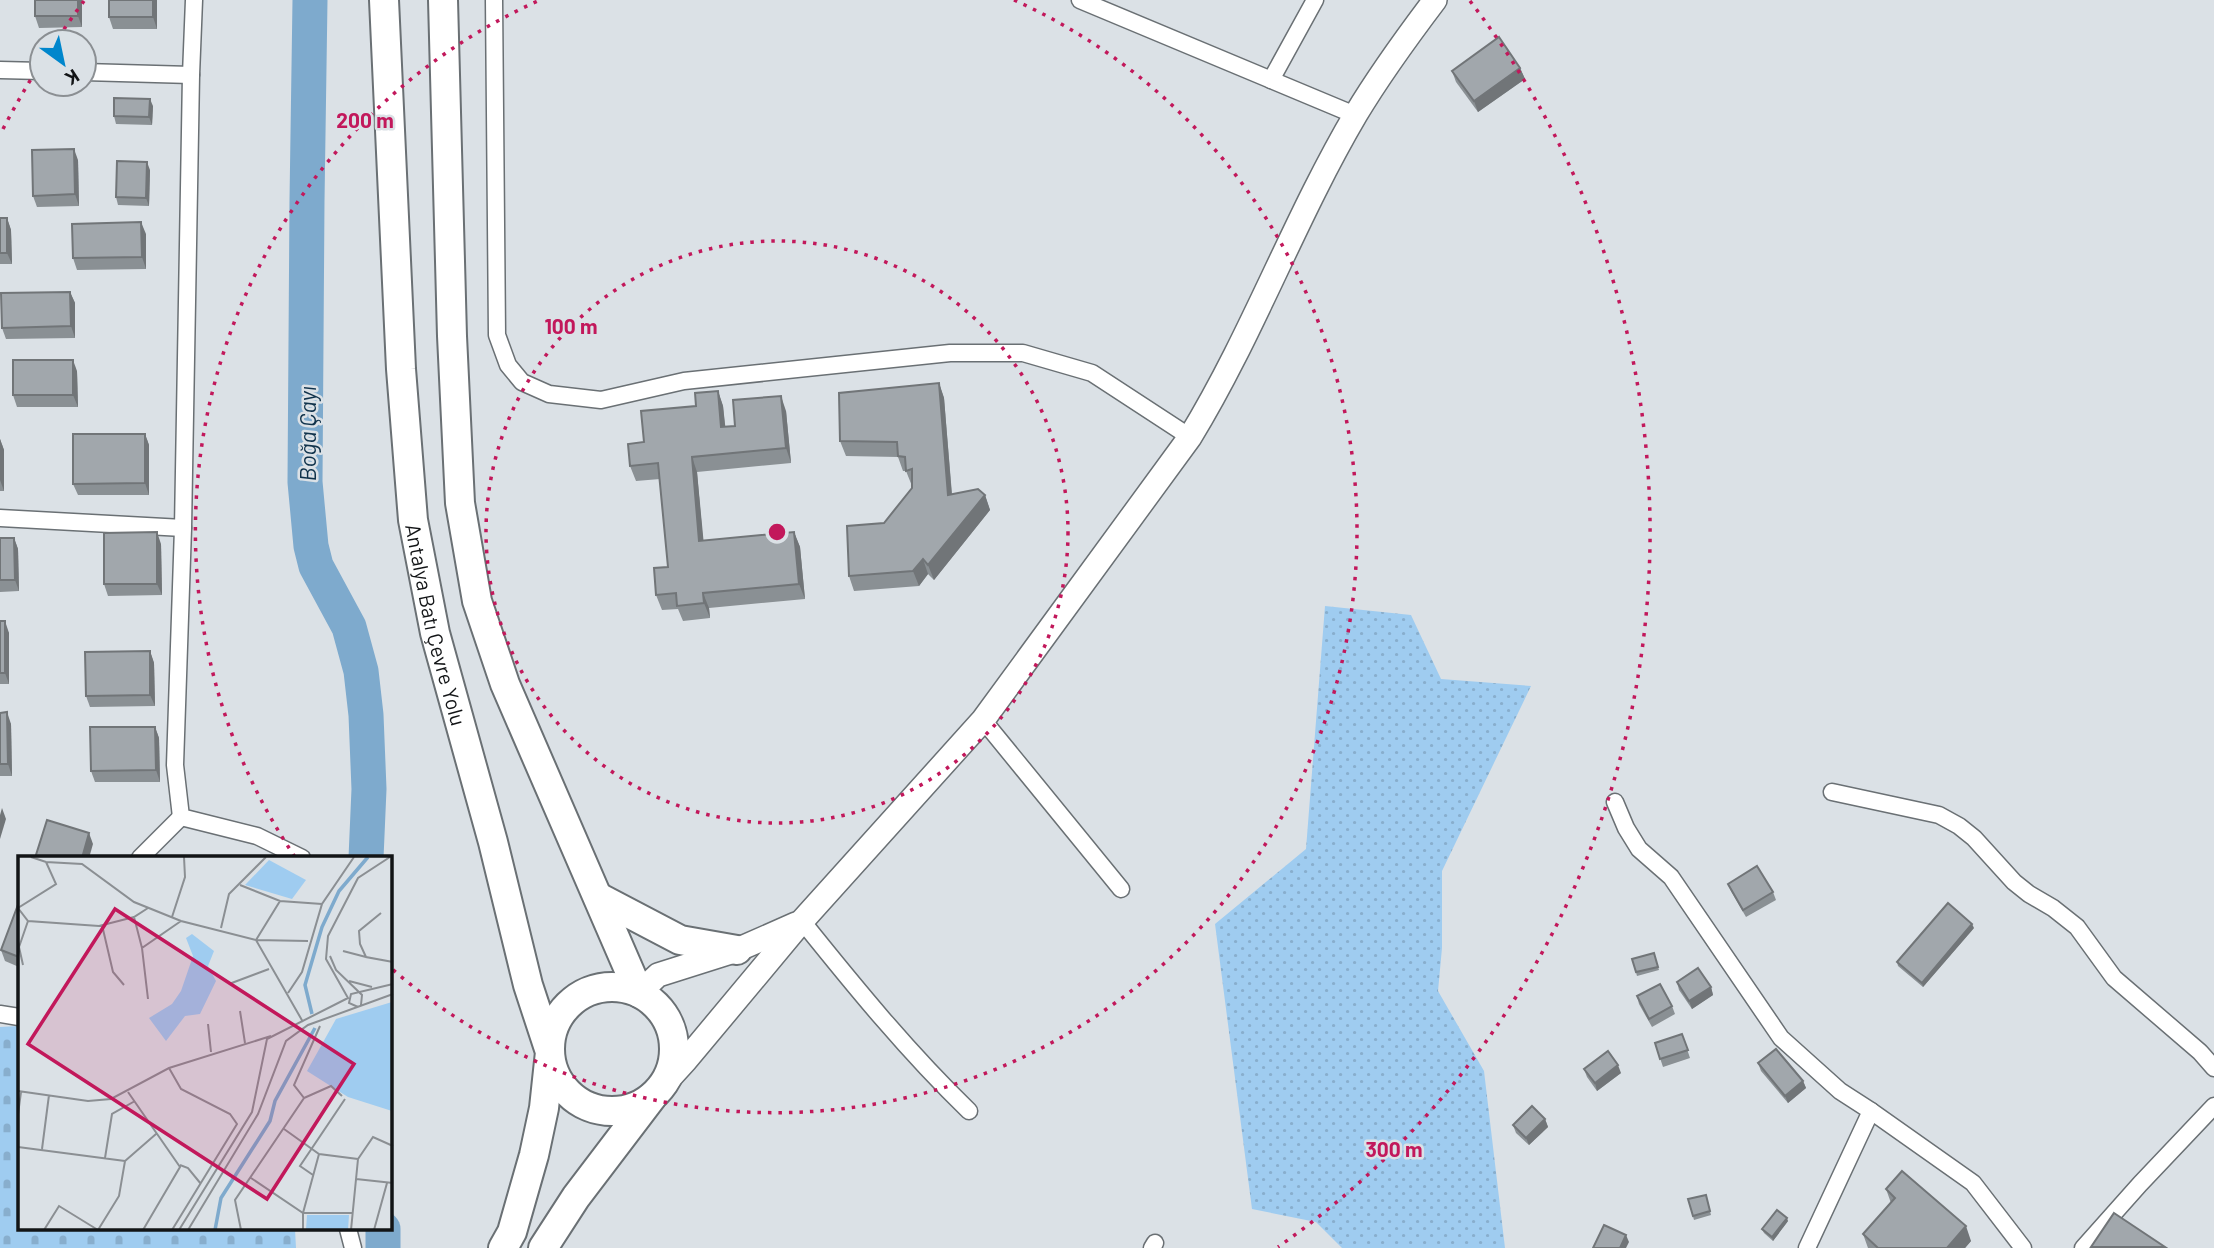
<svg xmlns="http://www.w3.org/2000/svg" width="2214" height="1248" font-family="Barlow,sans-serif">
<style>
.grass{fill:url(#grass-dots)}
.cemetery{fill:url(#cemetery-stones)}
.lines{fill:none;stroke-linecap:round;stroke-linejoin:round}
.river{stroke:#7eaacd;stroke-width:35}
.minor-casing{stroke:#6a7074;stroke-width:19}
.secondary-casing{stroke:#6a7074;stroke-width:26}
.trunk-casing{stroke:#6a7074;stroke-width:32}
.minor{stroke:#fff;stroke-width:16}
.secondary{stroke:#fff;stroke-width:23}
.trunk{stroke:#fff;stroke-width:28}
.wall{fill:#8a9094}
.shaded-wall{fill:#717578}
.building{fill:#a1a7ac;stroke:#717578;stroke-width:2}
.ring{fill:none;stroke:#c2185b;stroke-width:3.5;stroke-dasharray:3.5 7}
.labels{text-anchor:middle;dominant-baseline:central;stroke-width:5;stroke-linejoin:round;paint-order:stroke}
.street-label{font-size:21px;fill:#121416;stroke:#dbe1e6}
.water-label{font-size:23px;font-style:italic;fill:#0f324b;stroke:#dbe1e6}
.inset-river{fill:none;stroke:#7eaacd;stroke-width:3.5}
.inset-road{fill:none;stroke:#8b8f93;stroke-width:2}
.view{fill:#c2185b;fill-opacity:0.15;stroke:#c2185b;stroke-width:3.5}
.inset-edge{fill:none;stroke:#121416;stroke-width:3.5}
.centre{fill:#c2185b;stroke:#dbe1e6;stroke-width:3.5}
.ring-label{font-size:21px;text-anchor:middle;font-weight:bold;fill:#c2185b;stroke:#dbe1e6;stroke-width:5;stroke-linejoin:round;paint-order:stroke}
</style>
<defs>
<pattern id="grass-dots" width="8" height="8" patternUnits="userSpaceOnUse" patternTransform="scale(1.75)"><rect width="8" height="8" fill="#9fccf0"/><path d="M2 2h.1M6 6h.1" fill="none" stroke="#88aecd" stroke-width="1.8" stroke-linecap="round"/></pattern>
<pattern id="cemetery-stones" width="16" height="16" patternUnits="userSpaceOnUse" patternTransform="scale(1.75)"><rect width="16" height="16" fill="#9fccf0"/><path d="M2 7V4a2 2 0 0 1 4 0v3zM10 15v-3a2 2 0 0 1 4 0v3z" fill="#88aecd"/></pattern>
</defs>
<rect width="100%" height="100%" fill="#dbe1e6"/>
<path class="grass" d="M1325,606L1411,615L1441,679L1531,686L1442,871V948L1438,991L1484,1071L1505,1248H1342L1316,1222L1252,1209L1215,924L1306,849Z"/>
<path class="cemetery" d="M19,1026V1229H295L296,1248H0V1027Z"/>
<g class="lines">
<g class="river">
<path d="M310,0L307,201L305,482L311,546L316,566L349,627L361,671L366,715L369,789L366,858"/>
<path d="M383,1229V1248"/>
</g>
<g class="minor-casing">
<g id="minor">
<path d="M194,0L191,75L183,528L175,765L181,817L257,836L302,858"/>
<path d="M494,0L497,335L508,365L522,382L549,394L601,400L684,381L950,353H1023L1092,373L1190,437"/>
<path d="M1080,0L1355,115"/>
<path d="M0,70L42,71"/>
<path d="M84,72L191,75"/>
<path d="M1271,80L1315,0"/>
<path d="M0,518L183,528"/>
<path d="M983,720L1121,889"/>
<path d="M1832,792L1939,815L1959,826L1974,838L2014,882L2029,894L2053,908L2077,927L2114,978L2200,1052L2214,1068"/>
<path d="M1615,802L1626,828L1639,849L1671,877L1781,1038L1840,1091L1871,1111L1807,1248"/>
<path d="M140,858L181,817"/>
<path d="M802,921C855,987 908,1052 969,1111"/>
<path d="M0,1014L19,1017"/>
<path d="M1871,1111L1973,1183L2023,1248"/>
<path d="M348,1229L353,1248"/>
<path d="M1152,1248L1155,1243"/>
<path d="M2083,1248L2140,1184L2214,1106"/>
</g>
</g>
<g class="secondary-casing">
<g id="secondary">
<path d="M639,993L658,975L737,950L796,924"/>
<path d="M655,1094L686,1060L802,921L983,720L1190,437C1253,334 1294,219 1356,114C1380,74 1407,37 1435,0"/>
</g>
</g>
<g class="trunk-casing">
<g id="trunk">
<path id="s1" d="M384,0L401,369L413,520L435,633L493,842L528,985L550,1052L544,1108L534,1155L512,1232L503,1248"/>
<path d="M443,0L452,336L460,503L477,601L505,684L639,993"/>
<path d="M598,897L680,940L737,950"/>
<circle cx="612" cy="1049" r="62"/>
<path d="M543,1248L576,1197L652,1097"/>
</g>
</g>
<use href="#minor" class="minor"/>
<use href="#secondary" class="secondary"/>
<use href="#trunk" class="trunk"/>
</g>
<g class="wall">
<path d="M82,0V27L39,28L35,16Z"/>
<path d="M157,0V29H113L109,17Z"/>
<path d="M1520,68L1525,79L1478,112L1456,82L1452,71Z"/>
<path d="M153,106L152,125L116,124L114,116Z"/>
<path d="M78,160L79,206L37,207L33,196Z"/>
<path d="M150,170L149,206L118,205L116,197Z"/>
<path d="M0,218H7L11,230L12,264H0Z"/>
<path d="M146,234V269L77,270L73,258Z"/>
<path d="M70,292L75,303V338L6,339L2,328Z"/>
<path d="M77,371L78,407H17L13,395Z"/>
<path d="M939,383L944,398L952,494L985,495L990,510L934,580L928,574L919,586L854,591L849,576L884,523L912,488V486L906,471H903L898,457L846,456L840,441Z"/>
<path d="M718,391L723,406L725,427L735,426L786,411L791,463L697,472L703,541L794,532L800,547L805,599L709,608L710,618L683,621L678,609L662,610L656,595L668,567L660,479L636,481L630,466L644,442Z"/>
<path d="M145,434L149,445V495H78L73,484Z"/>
<path d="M0,439L4,450V491H0Z"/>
<path d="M0,538H14L18,549L19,591L0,592Z"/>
<path d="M161,544L162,595L108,596L104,584Z"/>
<path d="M0,621L9,633V684H0Z"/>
<path d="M150,651L154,663L155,706L90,707L86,696Z"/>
<path d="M0,713L11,724L12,776H0Z"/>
<path d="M155,727L159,738L160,782H95L91,771Z"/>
<path d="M1728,884L1773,892L1776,900L1746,917L1731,891Z"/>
<path d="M19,902V967L5,961L1,950Z"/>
<path d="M1974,928L1923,987L1898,966L1897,962Z"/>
<path d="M1654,953L1659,970L1637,976L1632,959Z"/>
<path d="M1677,982L1711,987L1713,995L1692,1009L1679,990Z"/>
<path d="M1637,996L1672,1006L1675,1014L1652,1027L1639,1004Z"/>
<path d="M1682,1034L1690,1058L1663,1067L1655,1043Z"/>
<path d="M1758,1063L1803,1081L1806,1088L1788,1103L1761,1071Z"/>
<path d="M1584,1069L1621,1073L1597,1091L1587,1077Z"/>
<path d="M1545,1119L1548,1127L1529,1145L1516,1133L1513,1125Z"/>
<path d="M1886,1189L1971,1241L1965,1248H1868L1863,1234L1891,1203Z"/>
<path d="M1706,1195L1711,1215L1694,1220L1688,1199Z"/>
<path d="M1788,1221L1773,1241L1764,1233L1762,1229Z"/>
</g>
<g class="shaded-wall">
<path d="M78,0H82V27L78,16Z"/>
<path d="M153,0H157V29L153,17Z"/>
<path d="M1520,68L1525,79L1478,112L1474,101Z"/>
<path d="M150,99L153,106L152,125L149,117Z"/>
<path d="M74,149L78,160L79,206L75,194Z"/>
<path d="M147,162L150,170L149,206L146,198Z"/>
<path d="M7,218L11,230L12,264L7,253Z"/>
<path d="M141,222L146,234V269L142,257Z"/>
<path d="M70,292L75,303V338L71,326Z"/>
<path d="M73,360L77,371L78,407L73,395Z"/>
<path d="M939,383L944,398L953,510L948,495Z"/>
<path d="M718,391L723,406L727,442L721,427Z"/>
<path d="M781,396L786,411L791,463L786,448Z"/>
<path d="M145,434L149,445V495L145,483Z"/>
<path d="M0,439L4,450V491L0,480Z"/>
<path d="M692,457L697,472L705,556L699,541Z"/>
<path d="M985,495L990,510L934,580L928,565Z"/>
<path d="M157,532L161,544L162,595L157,584Z"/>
<path d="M794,532L800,547L805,599L799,584Z"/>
<path d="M14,538L18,549L19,591L15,580Z"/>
<path d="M923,559L928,574L919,586L913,571Z"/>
<path d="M703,593L709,608L710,618L704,603Z"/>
<path d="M5,621L9,633V684L5,673Z"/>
<path d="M150,651L154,663L155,706L150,695Z"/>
<path d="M7,712L11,724L12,776L8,764Z"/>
<path d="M155,727L159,738L160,782L156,770Z"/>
<path d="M2,808L6,819L0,839V815Z"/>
<path d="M89,833L93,844L89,858H82Z"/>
<path d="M1972,924L1974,928L1923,987L1922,983Z"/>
<path d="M1711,987L1713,995L1692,1009L1689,1001Z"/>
<path d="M1618,1065L1621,1073L1597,1091L1595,1083Z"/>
<path d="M1803,1081L1806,1088L1788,1103L1785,1096Z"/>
<path d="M1545,1119L1548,1127L1529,1145L1526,1138Z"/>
<path d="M1787,1218L1788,1221L1773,1241L1772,1237Z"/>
<path d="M1966,1226L1971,1241L1965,1248H1947Z"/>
<path d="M1626,1235L1629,1242L1626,1248H1620Z"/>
</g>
<g class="building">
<rect x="35" y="0" width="43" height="16"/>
<rect x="109" y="0" width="44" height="17"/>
<path d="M1499,37L1520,68L1474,101L1452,71Z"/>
<path d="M114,98L150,99L149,117L114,116Z"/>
<path d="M74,149L75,194L33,196L32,150Z"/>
<path d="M117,161L147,162L146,198L116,197Z"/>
<rect x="0" y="218" width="7" height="35"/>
<path d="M141,222L142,257L73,258L72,224Z"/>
<path d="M70,292L71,326L2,328L1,293Z"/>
<rect x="13" y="360" width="60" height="35"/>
<path d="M939,383L948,495L978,489L985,495L928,565L923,559L913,571L849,576L847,526L884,523L912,488V469L906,471L905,457L898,456L897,442L840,441L839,393Z"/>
<path d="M718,391L721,427L735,426L733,400L781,396L786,448L692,457L699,541L794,532L799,584L703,593L704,603L677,606L676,593L656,595L654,568L668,567L658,463L630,466L628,444L644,442L641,411L696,406L695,393Z"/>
<path d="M73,434H145V483L73,484Z"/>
<path d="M157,532V584H104V533Z"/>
<path d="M0,538H14L15,580H0Z"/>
<rect x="0" y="621" width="5" height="52"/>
<path d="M150,651V695L86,696L85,652Z"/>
<path d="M7,712L8,764H0V713Z"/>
<path d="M90,727H155L156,770L91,771Z"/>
<path d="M47,820L89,833L82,858H35Z"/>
<path d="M1757,866L1773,892L1743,910L1728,884Z"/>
<path d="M19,902V957L1,950Z"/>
<path d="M1948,903L1972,924L1922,983L1897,962Z"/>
<path d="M1654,953L1658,967L1636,972L1632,959Z"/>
<path d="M1698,968L1711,987L1689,1001L1677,982Z"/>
<path d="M1660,984L1672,1006L1649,1019L1637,996Z"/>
<path d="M1682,1034L1688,1050L1660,1059L1655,1043Z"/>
<path d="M1776,1049L1803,1081L1785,1096L1758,1063Z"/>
<path d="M1608,1051L1618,1065L1595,1083L1584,1069Z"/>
<path d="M1532,1106L1545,1119L1526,1138L1513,1125Z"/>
<path d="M1902,1171L1966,1226L1947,1248H1878L1863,1234L1895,1198L1886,1189Z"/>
<path d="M1706,1195L1710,1211L1693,1216L1688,1199Z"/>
<path d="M1777,1210L1787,1218L1772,1237L1762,1229Z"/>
<path d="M2114,1213L2165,1247H2091Z"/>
<path d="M1604,1225L1626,1235L1620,1248H1593Z"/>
</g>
<g class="ring">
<circle cx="777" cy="532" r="291"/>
<path d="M295 857A582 582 0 0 1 540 0M1014 0A582 582 0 1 1 391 968"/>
<path d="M3 129A873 873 0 0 1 41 63M58 38A873 873 0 0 1 84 1M1470 1A873 873 0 0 1 1278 1247"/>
</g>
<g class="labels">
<g class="street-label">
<text stroke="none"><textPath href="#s1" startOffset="628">Antalya Batı Çevre Yolu</textPath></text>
</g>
<g class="water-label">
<text transform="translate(307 434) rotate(-90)">Boğa Çayı</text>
</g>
</g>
<g transform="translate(18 856)">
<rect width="374" height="374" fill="#dbe1e6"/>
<path d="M174,78L196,95L190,110L198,125L182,158L167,160L148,185L131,162L154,148L163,135L175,100L168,82ZM289,359H331L330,374H288Z" fill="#9fccf0"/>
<path d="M374,146V264V255L330,241L289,215L318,163Z" fill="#9fccf0"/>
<path d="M251,4L288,24L274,43L227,29Z" fill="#9fccf0"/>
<path class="inset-river" d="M294,158L287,129L304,71L321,35L350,1M197,374L203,342L252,265L257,245L297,172"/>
<path class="inset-road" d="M13,1L28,6L64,8L116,46L163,65L238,84L285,166M28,6L38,28L0,52L10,65L81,70L116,61L130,52M222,29L262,45L304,48M363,57L341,75L342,88L348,101L375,106M116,61L124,92M154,61L167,21L166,1M84,69L95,116L106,129M203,72L211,38L248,1M238,84L290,85M238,84L262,45M325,95L348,101M312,100L318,114L344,139L343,149M5,109L1,91L10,65M331,125L354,131M211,128L251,113M270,137L284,116L304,48L336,1M130,143L124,92L163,65M340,151L331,147L333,138L375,128M222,155L227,187M190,168L193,196M151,212L163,233L212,258L219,268L154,374M0,235L70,245L93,243L151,212L253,180M110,236L162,311L125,374M286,242L313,230L324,240M0,258L3,236M266,273L301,298L340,303M0,291L107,305M24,293L31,239M87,302L94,258L117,245M162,309L170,312L183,328M295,319L282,310L327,243M233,322L285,357H334M338,323L375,327M26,374L41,350L80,374M80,374L101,340L107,305L138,278M161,374L234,256L249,183L330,142L308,103L310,80L340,22L372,1M170,374L240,258L268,185L290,169L375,138M223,374L217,344L286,242L276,229L302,170M285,374V357L301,298M333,374L340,303L355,281L375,290M356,374L369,327"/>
<path class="view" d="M97,53L336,208L249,343L10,188Z"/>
<rect width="374" height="374" class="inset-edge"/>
</g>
<circle cx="777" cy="532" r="10" class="centre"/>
<g class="ring-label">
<text x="365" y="128">200 m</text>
<text x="571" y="334">100 m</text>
<text x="1394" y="1157">300 m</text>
</g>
<g transform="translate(63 63) rotate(147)"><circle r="33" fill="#dbe1e6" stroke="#8b8f93" stroke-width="2"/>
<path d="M0-5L12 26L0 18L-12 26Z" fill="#0086cc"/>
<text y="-10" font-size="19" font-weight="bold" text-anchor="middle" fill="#121416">K</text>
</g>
</svg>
